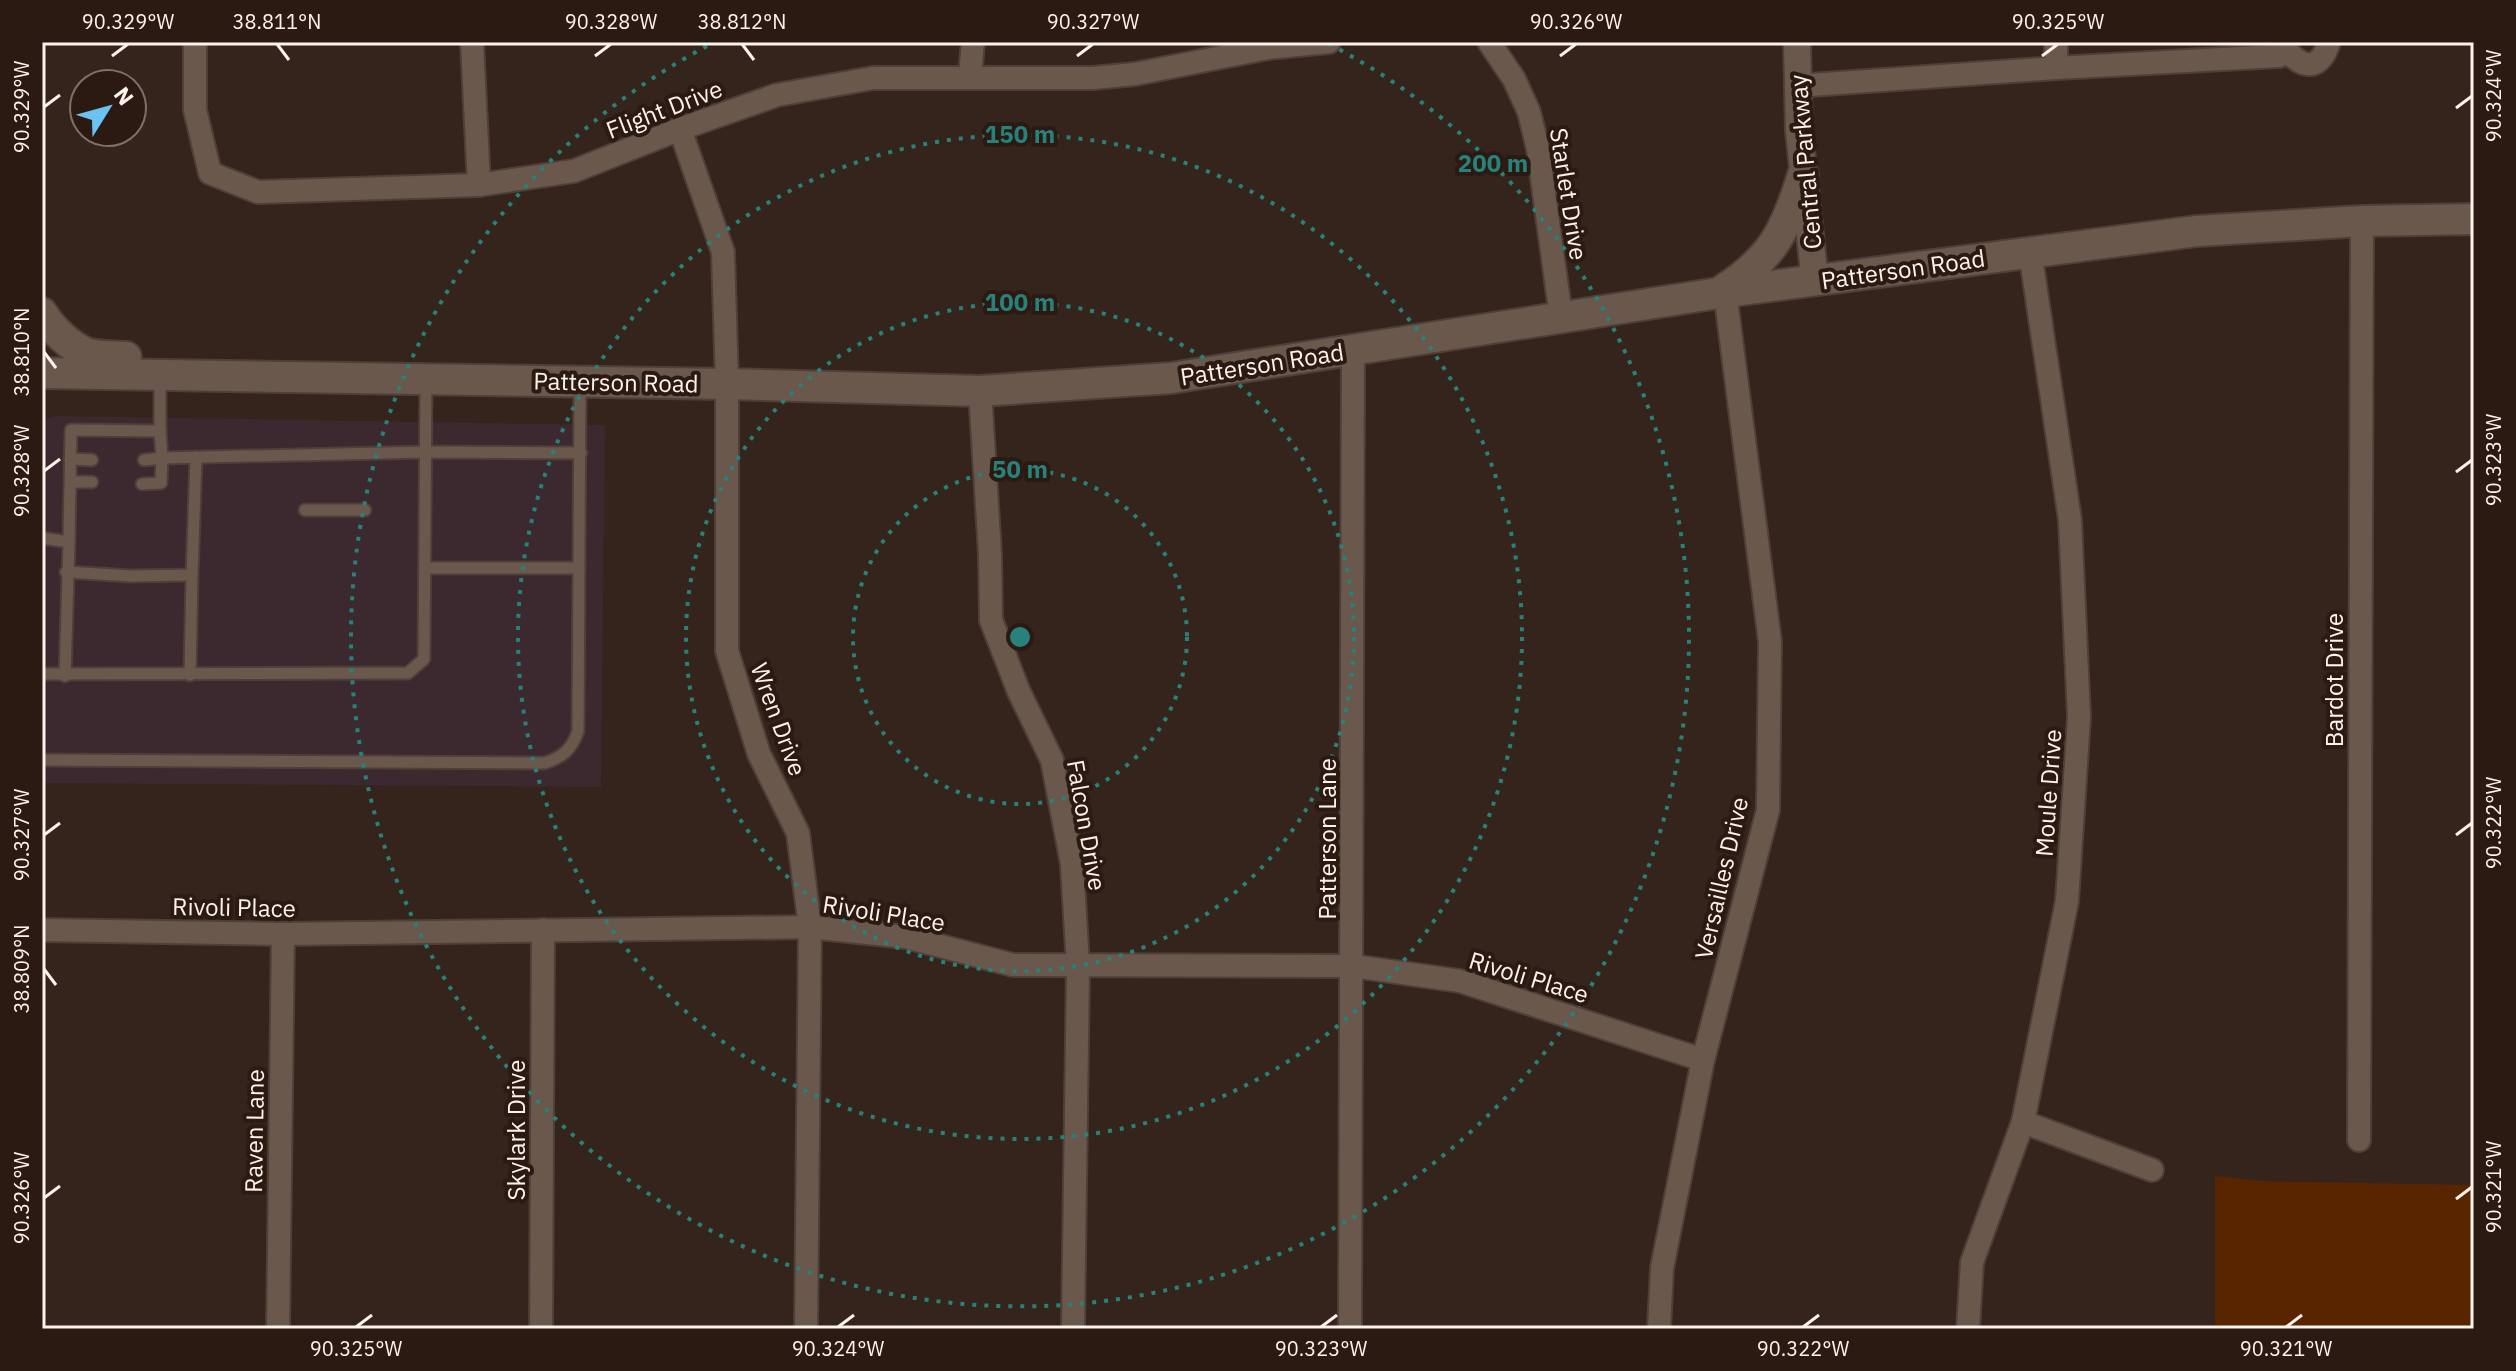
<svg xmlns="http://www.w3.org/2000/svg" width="2516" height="1371" font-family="'IBM Plex Sans',sans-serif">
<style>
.commercial{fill:#3c292f}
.green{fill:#592400}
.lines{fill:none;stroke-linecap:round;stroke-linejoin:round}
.service-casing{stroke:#4e3f38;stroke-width:15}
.minor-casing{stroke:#4e3f38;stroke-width:26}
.tertiary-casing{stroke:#4e3f38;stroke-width:30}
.secondary-casing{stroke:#4e3f38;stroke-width:34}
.service{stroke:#6b584d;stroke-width:11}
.minor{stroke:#6b584d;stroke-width:22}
.tertiary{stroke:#6b584d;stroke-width:26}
.secondary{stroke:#6b584d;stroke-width:30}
.ticks{fill:none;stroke:#fef2ec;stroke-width:3}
.ring{fill:none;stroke:#27827b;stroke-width:4;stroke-dasharray:4 8}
.labels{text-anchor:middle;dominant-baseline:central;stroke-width:8;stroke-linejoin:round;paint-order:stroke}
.street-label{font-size:24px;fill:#fef2ec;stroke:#2a1a11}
.centre{fill:#27827b;stroke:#2a1a11;stroke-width:4}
.ring-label{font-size:24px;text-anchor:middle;font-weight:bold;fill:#27827b;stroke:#2a1a11;stroke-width:8;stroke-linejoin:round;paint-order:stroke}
.neatline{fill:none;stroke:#fef2ec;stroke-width:3}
.ticks-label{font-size:20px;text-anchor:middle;fill:#fef2ec}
</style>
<rect width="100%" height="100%" fill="#35241b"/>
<path class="commercial" d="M55,416L605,425L601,787L42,783V421Z"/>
<path class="green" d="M2215,1176L2260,1181L2474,1185V1329H2215Z"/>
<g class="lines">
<g class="service-casing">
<g id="service">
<path d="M160,431L162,458L425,452L581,453"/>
<path d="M70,459L92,460"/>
<path d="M71,482H92"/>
<path d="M142,484L161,483L162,458L144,460"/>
<path d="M305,510H365"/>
<path d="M42,538L69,542L71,430L160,431V375"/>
<path d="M425,568H579"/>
<path d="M66,572L131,576L192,575L196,457"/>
<path d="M42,674L408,673L424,659L426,380"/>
<path d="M190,675L192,575"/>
<path d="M65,676L69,542"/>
<path d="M42,760L545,763C563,757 572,749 578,731L580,384"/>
</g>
</g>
<g class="minor-casing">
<g id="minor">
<path d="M195,42V110L210,173L258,192L479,185L574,171L680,129L777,95L873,78H1093L1135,74L1268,48L1329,42"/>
<path d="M472,42L479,185"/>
<path d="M1489,42L1514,79L1529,112L1538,149L1561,317"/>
<path d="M2288,52C2306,71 2321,68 2329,42"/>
<path d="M2056,68V42"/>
<path d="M970,76L973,42"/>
<path d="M1796,86L2056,68L2279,56L2288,52"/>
<path d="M680,129L723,252L727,384V651L759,754L798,833L810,927L806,1329"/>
<path d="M980,391L990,554L991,620L1019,692L1052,760L1072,864L1078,966L1073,1329"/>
<path d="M42,930L283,934L810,927L906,937L1013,965L1353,966L1460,981L1703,1060"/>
<path d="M2023,1122L2152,1170"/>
<path d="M2359,1140L2362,221"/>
<path d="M278,1329L283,934"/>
<path d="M541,1329L543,930"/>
<path d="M1350,1329L1353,349"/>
<path d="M1659,1329L1662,1268L1703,1060L1768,810L1770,642L1725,292"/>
<path d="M1968,1329L1972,1262L2023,1122L2067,901L2079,717L2070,520L2030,251"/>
</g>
</g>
<g class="tertiary-casing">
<path id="tertiary" d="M1797,42L1799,131L1815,282"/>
</g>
<g class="secondary-casing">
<g id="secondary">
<path d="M1723,290C1773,258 1786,230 1803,175"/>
<path d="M42,313C51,328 69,346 86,353C97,357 114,356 126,357"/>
<path d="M42,373L727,384L980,391L1171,378L1725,292L2197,231L2362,221L2474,219"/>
</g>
</g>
<use href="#service" class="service"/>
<use href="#minor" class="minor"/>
<use href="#tertiary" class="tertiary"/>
<use href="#secondary" class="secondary"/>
</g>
<path class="ticks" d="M277,44L289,60M742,44L754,60M112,56L128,44M595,56L611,44M1077,56L1093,44M1560,56L1576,44M2042,56L2058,44M44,107L60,95M2456,108L2472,96M44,352L56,368M44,471L60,459M2456,472L2472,460M44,835L60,823M2456,835L2472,823M44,969L56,985M44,1198L60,1186M2456,1199L2472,1187M356,1327L372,1315M838,1327L854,1315M1321,1327L1337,1315M1803,1327L1819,1315M2286,1327L2302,1315"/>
<g class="ring">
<circle cx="1020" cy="637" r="167"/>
<circle cx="1020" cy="637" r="334"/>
<circle cx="1020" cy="637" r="502"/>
<path d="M1329 44A669 669 0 1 1 711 44"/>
</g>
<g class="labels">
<g class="street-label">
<text transform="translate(664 109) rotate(-21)">Flight Drive</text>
<text transform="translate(1805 162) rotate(-95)">Central Parkway</text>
<text transform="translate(1569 194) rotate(81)">Starlet Drive</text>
<text transform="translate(1903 269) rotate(-8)">Patterson Road</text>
<text transform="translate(1262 364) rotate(-9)">Patterson Road</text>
<text transform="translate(616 382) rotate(1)">Patterson Road</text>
<text transform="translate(2334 680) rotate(-90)">Bardot Drive</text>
<text transform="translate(779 719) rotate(70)">Wren Drive</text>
<text transform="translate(2048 793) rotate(-86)">Moule Drive</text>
<text transform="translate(1087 825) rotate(80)">Falcon Drive</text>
<text transform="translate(1327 839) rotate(-90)">Patterson Lane</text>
<text transform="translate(1721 878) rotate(-77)">Versailles Drive</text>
<text transform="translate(234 907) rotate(1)">Rivoli Place</text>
<text transform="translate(884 913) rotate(9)">Rivoli Place</text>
<text transform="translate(1529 977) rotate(17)">Rivoli Place</text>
<text transform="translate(516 1130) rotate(-90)">Skylark Drive</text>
<text transform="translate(254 1131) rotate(-89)">Raven Lane</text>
</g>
</g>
<circle cx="1020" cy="637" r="12" class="centre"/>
<g class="ring-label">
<text x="1020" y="143">150 m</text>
<text x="1493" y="172">200 m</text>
<text x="1020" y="311">100 m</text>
<text x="1020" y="478">50 m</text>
</g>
<rect width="2516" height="1371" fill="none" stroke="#2a1a11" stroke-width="88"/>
<g transform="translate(108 108) rotate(53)"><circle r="38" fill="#2a1a11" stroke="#7f7069" stroke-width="2"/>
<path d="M0-6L14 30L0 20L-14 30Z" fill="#6ac3f1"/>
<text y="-12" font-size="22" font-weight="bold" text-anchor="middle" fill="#fef2ec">N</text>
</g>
<rect x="44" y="44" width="2428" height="1283" class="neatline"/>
<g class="ticks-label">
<text x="128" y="29">90.329°W</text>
<text x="277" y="29">38.811°N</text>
<text x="611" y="29">90.328°W</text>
<text x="742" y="29">38.812°N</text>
<text x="1093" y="29">90.327°W</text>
<text x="1576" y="29">90.326°W</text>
<text x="2058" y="29">90.325°W</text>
<text transform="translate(2494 96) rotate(-90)" y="7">90.324°W</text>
<text transform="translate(22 107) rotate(-90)" y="7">90.329°W</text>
<text transform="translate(22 352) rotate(-90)" y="7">38.810°N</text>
<text transform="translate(2494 460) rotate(-90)" y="7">90.323°W</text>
<text transform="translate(22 471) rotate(-90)" y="7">90.328°W</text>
<text transform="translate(2494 823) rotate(-90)" y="7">90.322°W</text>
<text transform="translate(22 835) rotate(-90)" y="7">90.327°W</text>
<text transform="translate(22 969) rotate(-90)" y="7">38.809°N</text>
<text transform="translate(2494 1187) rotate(-90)" y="7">90.321°W</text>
<text transform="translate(22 1198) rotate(-90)" y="7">90.326°W</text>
<text x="356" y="1356">90.325°W</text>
<text x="838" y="1356">90.324°W</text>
<text x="1321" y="1356">90.323°W</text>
<text x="1803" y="1356">90.322°W</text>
<text x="2286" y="1356">90.321°W</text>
</g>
</svg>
